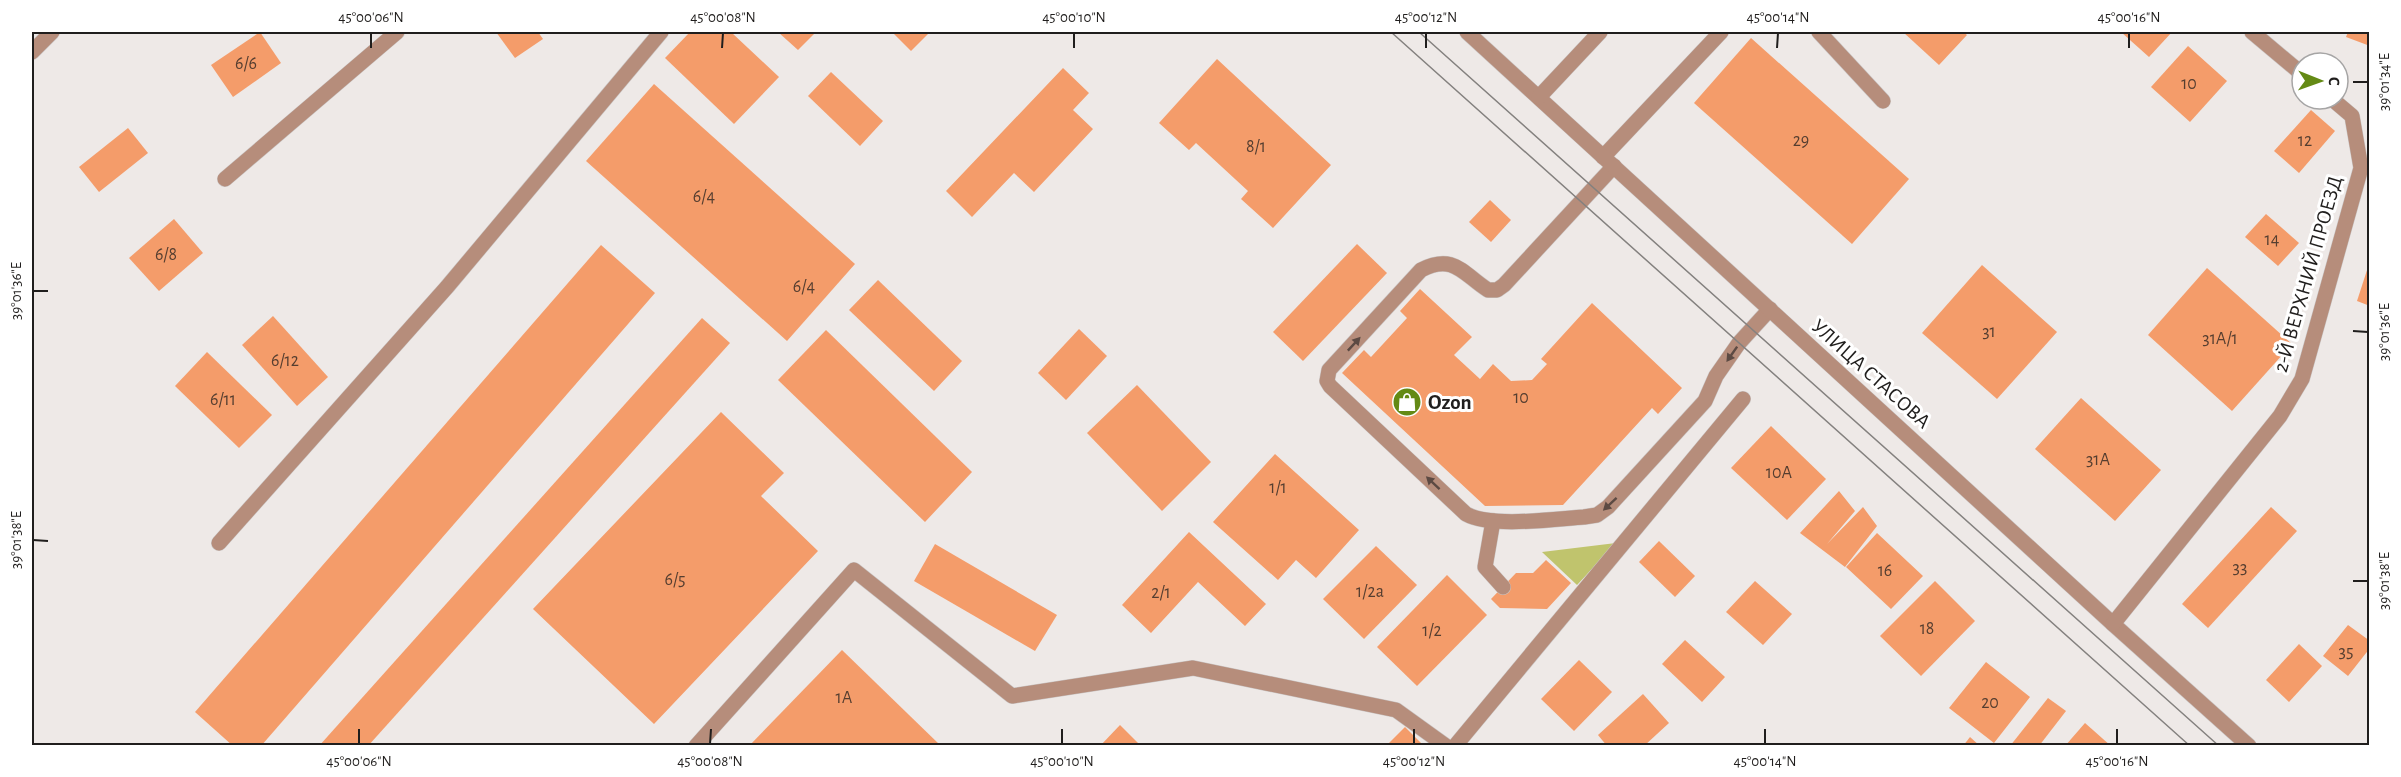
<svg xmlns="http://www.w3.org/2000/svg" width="2401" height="777" font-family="'Alegreya Sans',sans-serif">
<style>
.green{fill:#c0c46d}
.building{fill:#f49c6a}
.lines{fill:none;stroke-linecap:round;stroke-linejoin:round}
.service-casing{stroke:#c9c4c3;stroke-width:16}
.minor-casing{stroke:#c9c4c3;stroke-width:16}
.service{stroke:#b68d7b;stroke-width:15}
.minor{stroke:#b68d7b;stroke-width:15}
.tram{stroke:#84817f;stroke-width:1.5}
.oneway{fill:#5c4a43}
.ticks{fill:none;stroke:#201e1d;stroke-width:2}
.labels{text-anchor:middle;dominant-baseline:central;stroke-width:6;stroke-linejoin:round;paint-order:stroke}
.number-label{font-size:18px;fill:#553e30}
.street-label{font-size:21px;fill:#201e1d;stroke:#fff}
.poi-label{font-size:21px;font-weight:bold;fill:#201e1d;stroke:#fff;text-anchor:start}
.neatline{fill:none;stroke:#201e1d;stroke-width:2}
.ticks-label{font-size:15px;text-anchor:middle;fill:#201e1d}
</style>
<rect width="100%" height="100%" fill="#eee9e7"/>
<path class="green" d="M1616,543L1577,585L1542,552Z"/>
<g class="building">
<path d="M260,32L281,63L233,97L211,65Z"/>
<path d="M496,32H538L543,39L515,58Z"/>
<path d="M690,32H731L779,77L734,124L665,58Z"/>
<path d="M778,32H816L798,50Z"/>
<path d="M892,32H930L911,51Z"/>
<path d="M1903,32H1963L1967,35L1939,65Z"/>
<path d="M2121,32H2172L2149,57Z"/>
<path d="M2348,32H2370V46L2346,37Z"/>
<path d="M1751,38L1909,179L1852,244L1694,103Z"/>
<path d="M2188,46L2227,81L2190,122L2151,87Z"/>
<path d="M1217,59L1331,165L1273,228L1241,199L1248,191L1196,143L1189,150L1159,123Z"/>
<path d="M1063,68L1089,93L1073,110L1093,129L1034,192L1014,173L972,217L946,191Z"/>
<path d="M831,72L883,121L860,146L808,96Z"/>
<path d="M654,84L855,264L787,341L586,161Z"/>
<path d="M2311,110L2335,131L2299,173L2274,151Z"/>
<path d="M128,128L148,153L99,192L79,167Z"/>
<path d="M1490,200L1511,220L1491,242L1469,222Z"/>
<path d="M2266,214L2299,243L2278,266L2245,237Z"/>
<path d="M174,219L203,253L159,291L129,258Z"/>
<path d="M1357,244L1387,273L1303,361L1273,332Z"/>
<path d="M601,245L655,293L261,746H233L195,712Z"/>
<path d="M2369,264L2370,265V306L2357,301Z"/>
<path d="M1982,265L2057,332L1997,399L1922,333Z"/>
<path d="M2207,268L2292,344L2232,411L2148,335Z"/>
<path d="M878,280L962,361L934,391L849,310Z"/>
<path d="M1420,289L1472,337L1454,355L1480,379L1493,364L1511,381L1532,380L1547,364L1541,359L1592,303L1682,388L1658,414L1652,408L1563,505L1485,506L1342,373L1364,350L1371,357L1407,318L1400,311Z"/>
<path d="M273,316L328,377L297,406L242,345Z"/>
<path d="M702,318L730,343L368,746H319Z"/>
<path d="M1079,329L1107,356L1066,400L1038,373Z"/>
<path d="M826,330L972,472L925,522L778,380Z"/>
<path d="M207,352L272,415L239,448L175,386Z"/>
<path d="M1137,385L1211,462L1162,511L1087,433Z"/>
<path d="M2081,398L2161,470L2115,521L2035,449Z"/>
<path d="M721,412L784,473L761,496L818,551L654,724L533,609Z"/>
<path d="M1771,426L1826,479L1787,520L1731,468Z"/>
<path d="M1275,454L1359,530L1316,578L1296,560L1278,580L1213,522Z"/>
<path d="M1839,491L1855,511L1827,544L1863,507L1877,526L1845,567L1800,533Z"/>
<path d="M2271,507L2297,531L2208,628L2182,604Z"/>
<path d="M1189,532L1266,604L1245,626L1198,582L1151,633L1122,605Z"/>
<path d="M1877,533L1923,576L1891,609L1846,567Z"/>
<path d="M1659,541L1695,576L1675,597L1639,562Z"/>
<path d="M935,544L1057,615L1035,651L914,581Z"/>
<path d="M1376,546L1417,585L1364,639L1323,599Z"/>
<path d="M1546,560L1571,583L1547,609L1500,608L1491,599L1516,573H1533Z"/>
<path d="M1447,575L1487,615L1417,686L1377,647Z"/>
<path d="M1755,581L1792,614L1763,645L1726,612Z"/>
<path d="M1935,581L1975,621L1921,676L1880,636Z"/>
<path d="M2348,625L2370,641V648L2348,676L2323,656Z"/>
<path d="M1685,640L1725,677L1702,702L1662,664Z"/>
<path d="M2299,644L2322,666L2289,702L2266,680Z"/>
<path d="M842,650L941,746H749Z"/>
<path d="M1579,660L1612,692L1574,731L1541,699Z"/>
<path d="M1986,662L2030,697L1994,743L1949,708Z"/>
<path d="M1643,694L1669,723L1644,746H1607L1598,735Z"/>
<path d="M2048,698L2066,711L2039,746H2010Z"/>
<path d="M2085,723L2111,746H2065Z"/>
<path d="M1120,725L1141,746H1100Z"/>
<path d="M1405,727L1424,746H1386Z"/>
<path d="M1970,737L1980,746H1963Z"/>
</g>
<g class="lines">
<g class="service-casing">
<g id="service">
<path d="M1819,32L1883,101"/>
<path d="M32,52L52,32"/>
<path d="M1603,157L1721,32"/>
<path d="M1614,166L1504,285L1497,290H1488C1463,274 1454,253 1421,270L1329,370L1327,381L1330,386L1466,514C1491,528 1554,519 1584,517L1597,515L1608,507L1705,401L1716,376L1739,343L1770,309"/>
<path d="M225,179L397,32"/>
<path d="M1493,521L1485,567L1503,587"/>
<path d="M219,543L447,287L661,32"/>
<path d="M696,746L854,570L1012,696L1193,668L1396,710L1446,746"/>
<path d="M1455,746L1743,399"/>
</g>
</g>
<g class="minor-casing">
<g id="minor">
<path d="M1467,32L2113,624L2249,746"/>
<path d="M2252,32L2302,74"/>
<path d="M1539,97L1600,32"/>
<path d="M2113,624L2280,416L2302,379L2361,168L2352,116L2332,99"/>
</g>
</g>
<use href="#service" class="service"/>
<use href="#minor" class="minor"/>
<g class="tram">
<path d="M1391,32L2190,746"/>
<path d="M1419,32L2219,746"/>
</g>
</g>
<defs><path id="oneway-solid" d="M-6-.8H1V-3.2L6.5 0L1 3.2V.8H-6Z" transform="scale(1.5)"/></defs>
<g class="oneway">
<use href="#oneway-solid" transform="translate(1354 344) rotate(-47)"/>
<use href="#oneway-solid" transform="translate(1732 354) rotate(125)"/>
<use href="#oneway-solid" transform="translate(1433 483) rotate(-137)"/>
<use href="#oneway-solid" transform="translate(1610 504) rotate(137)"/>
</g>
<path class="ticks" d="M371,48V33M722,48L723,33M1074,48V33M1426,48V33M1777,48L1778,33M2129,48V33M2353,82H2368M33,291H48M2353,331L2368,332M33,540L48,541M2353,581H2368M359,744V729M710,744L711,729M1062,744V729M1414,744V729M1765,744V729M2117,744V729"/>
<defs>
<g id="shop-disc" transform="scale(1.5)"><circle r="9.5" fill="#648a15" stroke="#fff"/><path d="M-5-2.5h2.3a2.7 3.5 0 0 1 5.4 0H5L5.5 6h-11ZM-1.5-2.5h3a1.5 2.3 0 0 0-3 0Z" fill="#fff"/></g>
</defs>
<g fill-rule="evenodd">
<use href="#shop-disc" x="1407" y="402"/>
</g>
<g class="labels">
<g class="number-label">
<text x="246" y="64">6/6</text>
<text x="2189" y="84">10</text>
<text x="1801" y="141">29</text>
<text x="2305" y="141">12</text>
<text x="1256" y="147">8/1</text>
<text x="704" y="197">6/4</text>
<text x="2272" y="240">14</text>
<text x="166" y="255">6/8</text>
<text x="804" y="287">6/4</text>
<text x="1989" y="332">31</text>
<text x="2220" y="339">31А/1</text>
<text x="285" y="361">6/12</text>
<text x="1521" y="398">10</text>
<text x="223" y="400">6/11</text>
<text x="2098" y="460">31А</text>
<text x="1779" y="473">10А</text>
<text x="1278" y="488">1/1</text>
<text x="2240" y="568">33</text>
<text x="1885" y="571">16</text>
<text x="675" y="580">6/5</text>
<text x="1370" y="592">1/2а</text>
<text x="1161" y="593">2/1</text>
<text x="1927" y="629">18</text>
<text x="1432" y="631">1/2</text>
<text x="2346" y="652">35</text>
<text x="844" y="698">1А</text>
<text x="1990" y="703">20</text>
</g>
<g class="street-label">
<text transform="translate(2308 274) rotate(-74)">2-Й ВЕРХНИЙ ПРОЕЗД</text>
<text transform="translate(1871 374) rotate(42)">УЛИЦА СТАСОВА</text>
</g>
<g class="poi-label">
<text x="1428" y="402">Ozon</text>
</g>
</g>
<rect width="2401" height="777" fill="none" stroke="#ffffff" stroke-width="66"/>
<g transform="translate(2320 81) rotate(91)"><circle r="28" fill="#ffffff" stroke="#a6a5a5" stroke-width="1.5"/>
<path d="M0-4.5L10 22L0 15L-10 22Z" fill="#648a15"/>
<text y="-9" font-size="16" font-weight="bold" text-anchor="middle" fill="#201e1d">С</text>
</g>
<rect x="33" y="33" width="2335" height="711" class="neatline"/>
<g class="ticks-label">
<text x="371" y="22">45°00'06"N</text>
<text x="723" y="22">45°00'08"N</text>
<text x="1074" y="22">45°00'10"N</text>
<text x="1426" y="22">45°00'12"N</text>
<text x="1778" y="22">45°00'14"N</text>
<text x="2129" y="22">45°00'16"N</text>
<text transform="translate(2384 82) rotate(-90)" y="5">39°01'34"E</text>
<text transform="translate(16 291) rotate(-90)" y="5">39°01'36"E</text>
<text transform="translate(2384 332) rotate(-90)" y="5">39°01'36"E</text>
<text transform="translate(16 540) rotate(-90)" y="5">39°01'38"E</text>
<text transform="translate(2384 581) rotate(-90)" y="5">39°01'38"E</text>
<text x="359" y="766">45°00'06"N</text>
<text x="710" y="766">45°00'08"N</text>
<text x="1062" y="766">45°00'10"N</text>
<text x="1414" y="766">45°00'12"N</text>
<text x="1765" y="766">45°00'14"N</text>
<text x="2117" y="766">45°00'16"N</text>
</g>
</svg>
